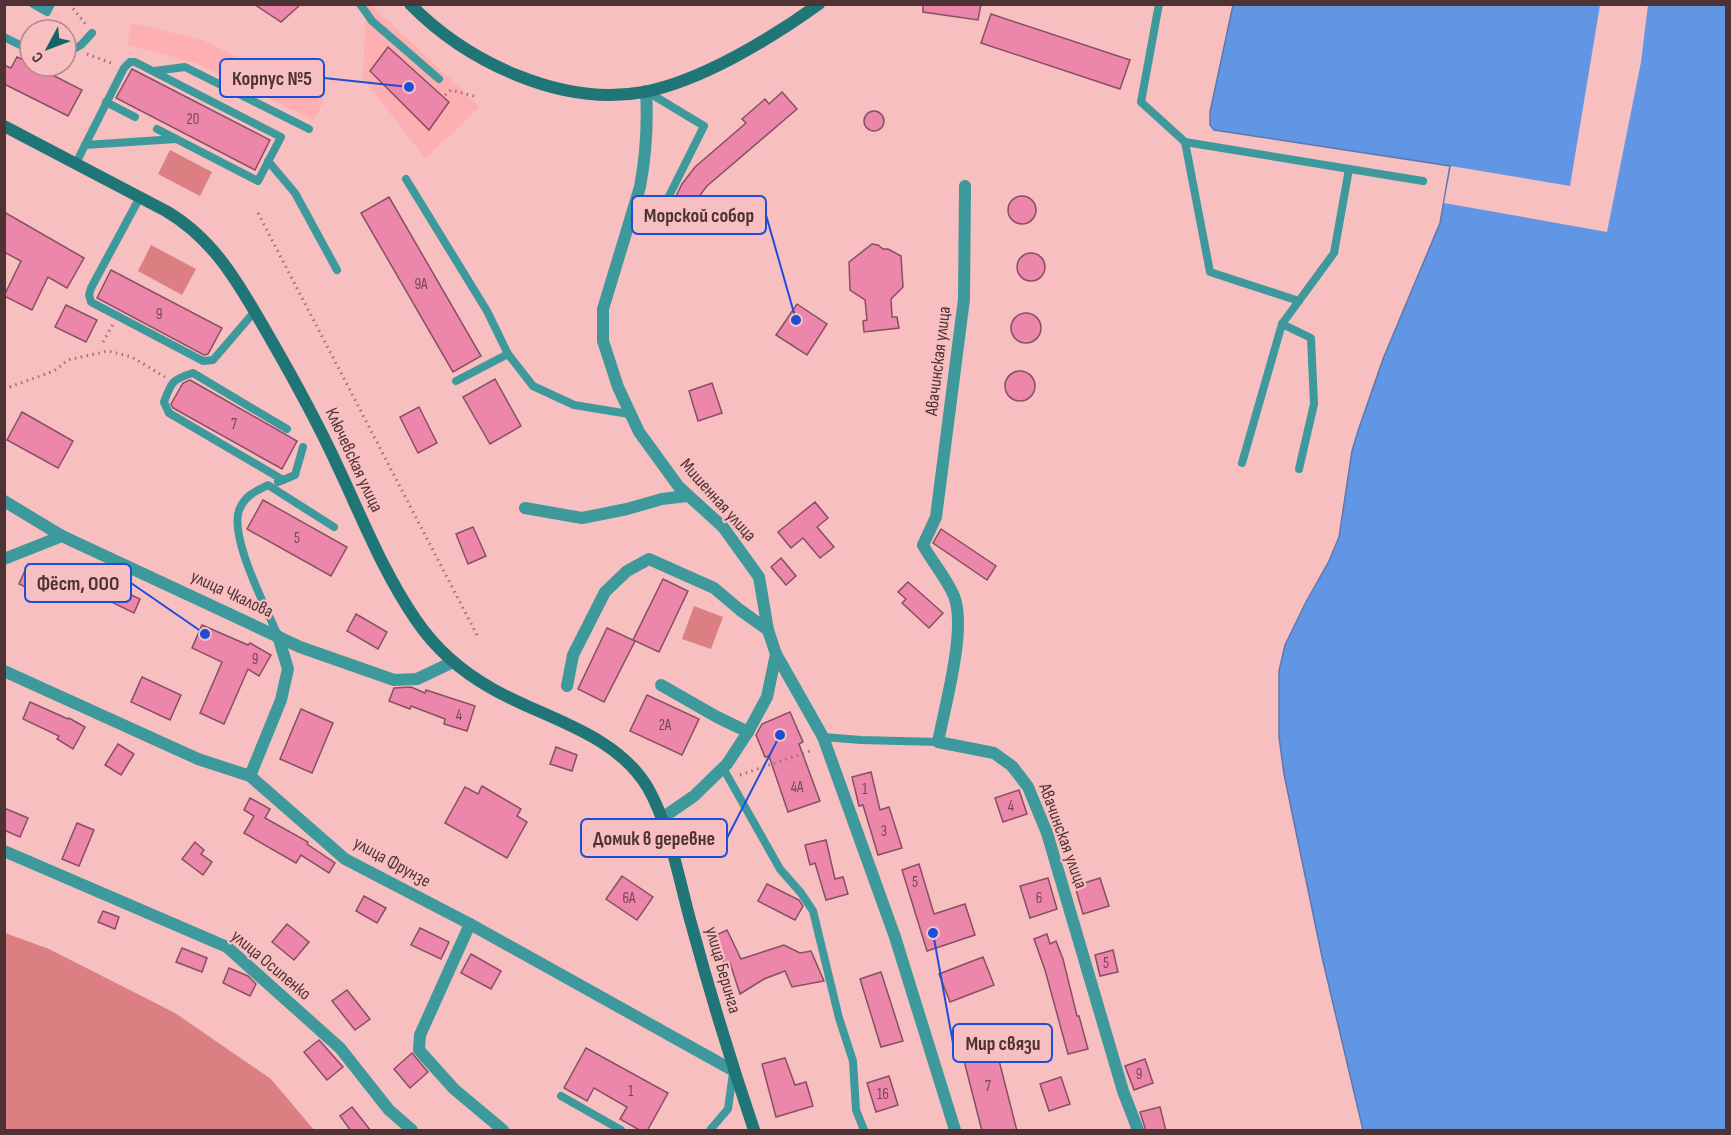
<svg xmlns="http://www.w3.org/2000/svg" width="1731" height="1135" font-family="'Sofia Sans Condensed',sans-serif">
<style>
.built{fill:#fdafb1}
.green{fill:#db7f83}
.water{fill:#6196e5;stroke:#5c78b0;stroke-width:1.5}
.pier{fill:#f7bfc0}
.building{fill:#ec86ab;stroke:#884f63;stroke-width:1.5}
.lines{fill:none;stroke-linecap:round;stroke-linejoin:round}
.path{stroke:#9b7374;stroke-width:3;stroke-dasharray:1.5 4.5;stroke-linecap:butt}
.service{stroke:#3d999b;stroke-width:8}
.minor{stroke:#3d999b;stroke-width:12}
.secondary{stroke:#207577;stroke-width:12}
.labels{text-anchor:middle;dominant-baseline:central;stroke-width:4.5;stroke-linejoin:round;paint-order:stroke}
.number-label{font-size:15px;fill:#764852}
.street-label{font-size:18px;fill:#4f3334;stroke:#f7bfc0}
.leader{fill:none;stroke:#1d4ed8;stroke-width:2}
.callout-dot{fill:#1d4ed8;stroke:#f7bfc0;stroke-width:2}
.callout{fill:#f7bfc0;stroke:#1d4ed8;stroke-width:2}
.callout-label{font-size:20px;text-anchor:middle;font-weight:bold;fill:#4f3334}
</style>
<rect width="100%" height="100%" fill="#f7bfc0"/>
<g class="built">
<path d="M366,5H371L480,107L425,158L363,78Z"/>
<path d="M132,23L203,40L324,100L314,120L196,63L127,45Z"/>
</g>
<g class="green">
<path d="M170,150L212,172L200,196L158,174Z"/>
<path d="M151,245L196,269L182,295L138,271Z"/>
<path d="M694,606L723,617L711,649L682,639Z"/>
<path d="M5,933L49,949L175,1013L271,1079L314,1130H5Z"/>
</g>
<path class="water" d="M1233,5H1726V1130H1363L1322,957L1284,774L1279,737V671L1285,645L1306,602L1329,561L1339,537L1352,451L1358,431L1383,359L1440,223L1450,166L1214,130L1210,125V112Z"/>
<path class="pier" d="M1600,5H1648L1641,62L1607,232L1444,203L1451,166L1570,186Z"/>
<g class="building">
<path d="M254,4H301L281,22Z"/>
<path d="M923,4H981L978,20L923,12Z"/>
<path d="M991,14L1130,60L1120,89L981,43Z"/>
<path d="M388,47L449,102L429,130L370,71Z"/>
<path d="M17,57L30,63V66H35L82,90L68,116L4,84V65L11,68Z"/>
<path d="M132,69L270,140L255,170L116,98Z"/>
<path d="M782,92L797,109L707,186L672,232L662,225L682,184L695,167L746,123L742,119L765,99L769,104Z"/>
<circle cx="874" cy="121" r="10"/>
<circle cx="1022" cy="210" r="14"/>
<path d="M389,197L481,356L453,372L361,213Z"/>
<path d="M4,212L84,258L67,288L48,277L32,310L4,296L21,261L4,252Z"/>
<path d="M872,244L878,245L883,249H888L901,256L903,287L891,299L892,317H897L899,328L864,332L863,321L867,320L865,300L850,290L849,262Z"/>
<circle cx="1031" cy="267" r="14"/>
<path d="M111,270L222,328L208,354L204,355L97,298Z"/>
<path d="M797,304L827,324L807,355L776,335Z"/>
<path d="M66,305L97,320L86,342L55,327Z"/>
<circle cx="1026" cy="328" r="15"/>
<circle cx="1020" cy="386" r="15"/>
<path d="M495,379L521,426L490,444L463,397Z"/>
<path d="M190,380L297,441L282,469L173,408L171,404L183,383Z"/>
<path d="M712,383L722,413L698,421L689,391Z"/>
<path d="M419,407L437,443L418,453L400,417Z"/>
<path d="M22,412L73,441L58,468L7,440Z"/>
<path d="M263,500L347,547L331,576L247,529Z"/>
<path d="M815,502L828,518L817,527L834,547L820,558L803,538L791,548L778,532Z"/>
<path d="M473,527L486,556L468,564L456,534Z"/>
<path d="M941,529L996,566L987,580L933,543Z"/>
<path d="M781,558L796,576L786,585L771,567Z"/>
<path d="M28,564L56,577L46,597L19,584Z"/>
<path d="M663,579L688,591L659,652L633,640Z"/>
<path d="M908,582L943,613L929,628L902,603L906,599L898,592Z"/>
<path d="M108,584L140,599L134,613L101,597Z"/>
<path d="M356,614L387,632L378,649L347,631Z"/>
<path d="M202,625L248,645L250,643L271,655L259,676L248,669L224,724L200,713L222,662L192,648Z"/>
<path d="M607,628L635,641L604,702L578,689Z"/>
<path d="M142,677L181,695L170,720L131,702Z"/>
<path d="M411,687L425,693L426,690L475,706L467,731L444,724L445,719L411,706L410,709L389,701L394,688Z"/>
<path d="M647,695L699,719L682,755L630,731Z"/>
<path d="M30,702L68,719L69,718L85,727L73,749L57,739L59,736L23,719Z"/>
<path d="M301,709L333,723L312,773L280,759Z"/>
<path d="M790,712L803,742L799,744L820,801L788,812L769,756L765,757L756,735L762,724Z"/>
<path d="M118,744L134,754L121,775L105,765Z"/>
<path d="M556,747L577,755L572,771L550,764Z"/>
<path d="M871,772L880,810L889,807L902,848L878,855L863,805L859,806L852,777Z"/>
<path d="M482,786L521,809L517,816L527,822L507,858L445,823L465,787L478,794Z"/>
<path d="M1019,790L1027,814L1003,822L995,798Z"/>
<path d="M250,798L270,809L265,818L308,842L307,844L335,863L329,873L301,855L296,863L244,833L254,816L244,810Z"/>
<path d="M4,808L28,818L20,837L4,830Z"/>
<path d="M77,823L94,830L79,866L62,859Z"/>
<path d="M826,840L835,879L843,877L848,894L826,900L815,863L810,865L805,845Z"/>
<path d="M195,842L204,850L201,854L212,862L203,875L182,859Z"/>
<path d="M919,864L934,914L965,904L975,935L927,951L902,870Z"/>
<path d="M622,876L653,897L637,920L606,899Z"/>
<path d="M1048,878L1057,909L1030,918L1020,886Z"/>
<path d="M1100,878L1109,906L1083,914L1075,886Z"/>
<path d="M767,884L799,900L803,906L795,920L758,901Z"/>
<path d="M364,896L386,908L377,923L356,911Z"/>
<path d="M103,911L119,917L115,929L98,922Z"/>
<path d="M287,924L309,942L294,960L272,942Z"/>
<path d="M420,928L449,942L441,959L411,945Z"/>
<path d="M727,930L741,959L784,945L800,953L811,951L824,981L792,987L785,971L764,979L740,994L730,963L725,965L712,937Z"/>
<path d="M1047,934L1050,944L1056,941L1063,959L1077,1016H1079L1088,1049L1068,1054L1045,970L1034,939Z"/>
<path d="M182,948L207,958L202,972L176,962Z"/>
<path d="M1113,950L1118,972L1100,976L1095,955Z"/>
<path d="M471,954L501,971L491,989L461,973Z"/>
<path d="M983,957L994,985L950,1002L939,974Z"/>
<path d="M229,968L248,976L256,984L250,996L223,983Z"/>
<path d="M881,972L903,1041L881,1047L860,979Z"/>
<path d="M347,990L370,1019L355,1030L332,1001Z"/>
<path d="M992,1033L1017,1131H982L959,1041Z"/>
<path d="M319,1040L343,1067L327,1080L304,1052Z"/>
<path d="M586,1048L668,1093L647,1131H641L620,1119L627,1107L594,1088L587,1101L564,1088Z"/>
<path d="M412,1053L428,1072L410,1088L394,1069Z"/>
<path d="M785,1058L795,1085L806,1082L813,1106L776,1117L762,1064Z"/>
<path d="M1145,1059L1153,1083L1134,1090L1125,1066Z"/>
<path d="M889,1076L898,1105L876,1112L867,1083Z"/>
<path d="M1061,1077L1070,1104L1049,1111L1040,1084Z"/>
<path d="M352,1107L371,1131H351L340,1116Z"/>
<path d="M1160,1107L1166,1131H1146L1140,1112Z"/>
</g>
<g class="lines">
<g class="path">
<path d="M75,4L72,7L87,26"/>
<path d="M87,54L114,64"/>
<path d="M445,95L451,90L474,96"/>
<path d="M258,213L478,637"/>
<path d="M103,342L113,324"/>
<path d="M4,389L54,371L68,360L108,351L132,357L165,377"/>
<path d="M740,775L813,750"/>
</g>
<g class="service">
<path d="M33,4L47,12L51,4"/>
<path d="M360,4L372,21L439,79"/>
<path d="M1159,4L1141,102L1185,142L1423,181"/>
<path d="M4,37L30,50"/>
<path d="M66,53L81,45L92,33"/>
<path d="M154,71L185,67L309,129"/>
<path d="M646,91L704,126L661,212"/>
<path d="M106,102L135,117"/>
<path d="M1185,142L1210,272L1299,301"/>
<path d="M85,145L176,139"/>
<path d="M268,161L295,193L337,270"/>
<path d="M76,163L124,68L130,62H135L281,137L258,181L157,129"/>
<path d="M406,179L487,311L508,354"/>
<path d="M140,197L91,288L89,295L91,302L203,361L213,360L255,311"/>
<path d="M1282,324L1311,338L1314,404L1299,469"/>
<path d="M456,381L508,354L533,386L574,405L629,414"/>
<path d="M1242,463L1282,324L1334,253L1349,169"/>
<path d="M283,480L169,413L164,402C171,382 173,379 193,373L287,429"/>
<path d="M278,482L295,475L303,447"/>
<path d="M278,636C267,609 227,534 240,508C246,495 256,491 268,485L334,527"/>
<path d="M823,737L861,740L938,742"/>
<path d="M723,768L780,869L801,893L813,911L839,1018L853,1061L856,1110L864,1130"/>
<path d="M561,1096L621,1130"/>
<path d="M710,1130L728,1109L733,1073"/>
</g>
<g class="minor">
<path d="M646,91C648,124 646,155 640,187L603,309V341L618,387L639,432L679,487L723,527L759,577L768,630L776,654L823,737L895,937L955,1130"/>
<path d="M965,186L964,299L936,517L923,545C932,562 946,577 954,596C967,629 945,705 938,742L994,753L1012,766L1028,787L1047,833L1123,1091L1138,1130"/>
<path d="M4,501L62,536L300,647L394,680L417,679L453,662"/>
<path d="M525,508L582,518L627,509L662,499L687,496"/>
<path d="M4,559L62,536"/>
<path d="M4,671L198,759L250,776L345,859L470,924L734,1071"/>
<path d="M661,685L717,717L748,732"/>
<path d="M567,686L573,655L605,592L627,571L649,559L714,588L740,610L768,630"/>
<path d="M250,776L281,700L288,669L278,636"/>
<path d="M662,818L694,796L727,764L748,732L767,697L776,654"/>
<path d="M4,851L227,947L340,1048L389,1110L412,1130"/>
<path d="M470,924L420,1035L419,1050L454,1089L503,1130"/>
</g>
<g class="secondary">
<path d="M410,4C467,62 561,107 644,92C701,81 772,38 819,4"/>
<path d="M4,126L166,211C214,239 239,284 266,331C292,376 317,421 338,467C363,520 383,572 416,620C435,648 461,671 491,688C542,718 615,732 648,788C670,827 679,880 691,923C710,993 731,1062 754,1130"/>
</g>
</g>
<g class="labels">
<g class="number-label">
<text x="193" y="119">20</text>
<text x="421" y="284">9А</text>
<text x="159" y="314">9</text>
<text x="234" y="424">7</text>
<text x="297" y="538">5</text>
<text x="255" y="659">9</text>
<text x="459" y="715">4</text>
<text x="665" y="725">2А</text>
<text x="797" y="787">4А</text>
<text x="865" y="789">1</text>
<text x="1011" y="806">4</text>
<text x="884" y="831">3</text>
<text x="915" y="882">5</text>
<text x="629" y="898">6А</text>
<text x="1039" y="898">6</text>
<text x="1106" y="963">5</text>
<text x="1139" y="1074">9</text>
<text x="988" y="1086">7</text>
<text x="631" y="1091">1</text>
<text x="883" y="1094">16</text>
</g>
<g class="street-label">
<text transform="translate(938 361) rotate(-83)">Авачинская улица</text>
<text transform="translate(354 460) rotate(65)">Ключевская улица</text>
<text transform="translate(718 500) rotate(48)">Мишенная улица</text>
<text transform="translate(232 594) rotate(25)">улица Чкалова</text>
<text transform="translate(1063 836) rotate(70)">Авачинская улица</text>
<text transform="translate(392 862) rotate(29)">улица Фрунзе</text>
<text transform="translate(271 965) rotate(40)">улица Осипенко</text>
<text transform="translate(723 970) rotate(74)">улица Беринга</text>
</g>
</g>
<path class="leader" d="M409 87L324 78M796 320L766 215M205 634L131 583M780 735L727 838M933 933L953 1043"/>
<g class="callout-dot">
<circle cx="409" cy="87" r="6"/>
<circle cx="796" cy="320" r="6"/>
<circle cx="205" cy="634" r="6"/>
<circle cx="780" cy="735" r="6"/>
<circle cx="933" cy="933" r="6"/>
</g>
<g class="callout">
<rect x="220" y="59" width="104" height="38" rx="6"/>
<rect x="632" y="196" width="134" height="38" rx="6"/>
<rect x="25" y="564" width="106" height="38" rx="6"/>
<rect x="581" y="819" width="146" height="38" rx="6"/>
<rect x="953" y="1024" width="99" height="38" rx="6"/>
</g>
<g class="callout-label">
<text x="272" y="85">Корпус №5</text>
<text x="699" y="222">Морской собор</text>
<text x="78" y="590">Фёст, ООО</text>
<text x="654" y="845">Домик в деревне</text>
<text x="1003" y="1050">Мир связи</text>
</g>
<rect width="1731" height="1135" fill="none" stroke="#4f3334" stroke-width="12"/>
<g transform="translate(48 48) rotate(229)"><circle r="28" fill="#f7bfc0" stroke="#b48788" stroke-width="1.5"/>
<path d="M0-4.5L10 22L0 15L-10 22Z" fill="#146466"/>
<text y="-9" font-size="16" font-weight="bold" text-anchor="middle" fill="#4f3334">С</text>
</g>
</svg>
